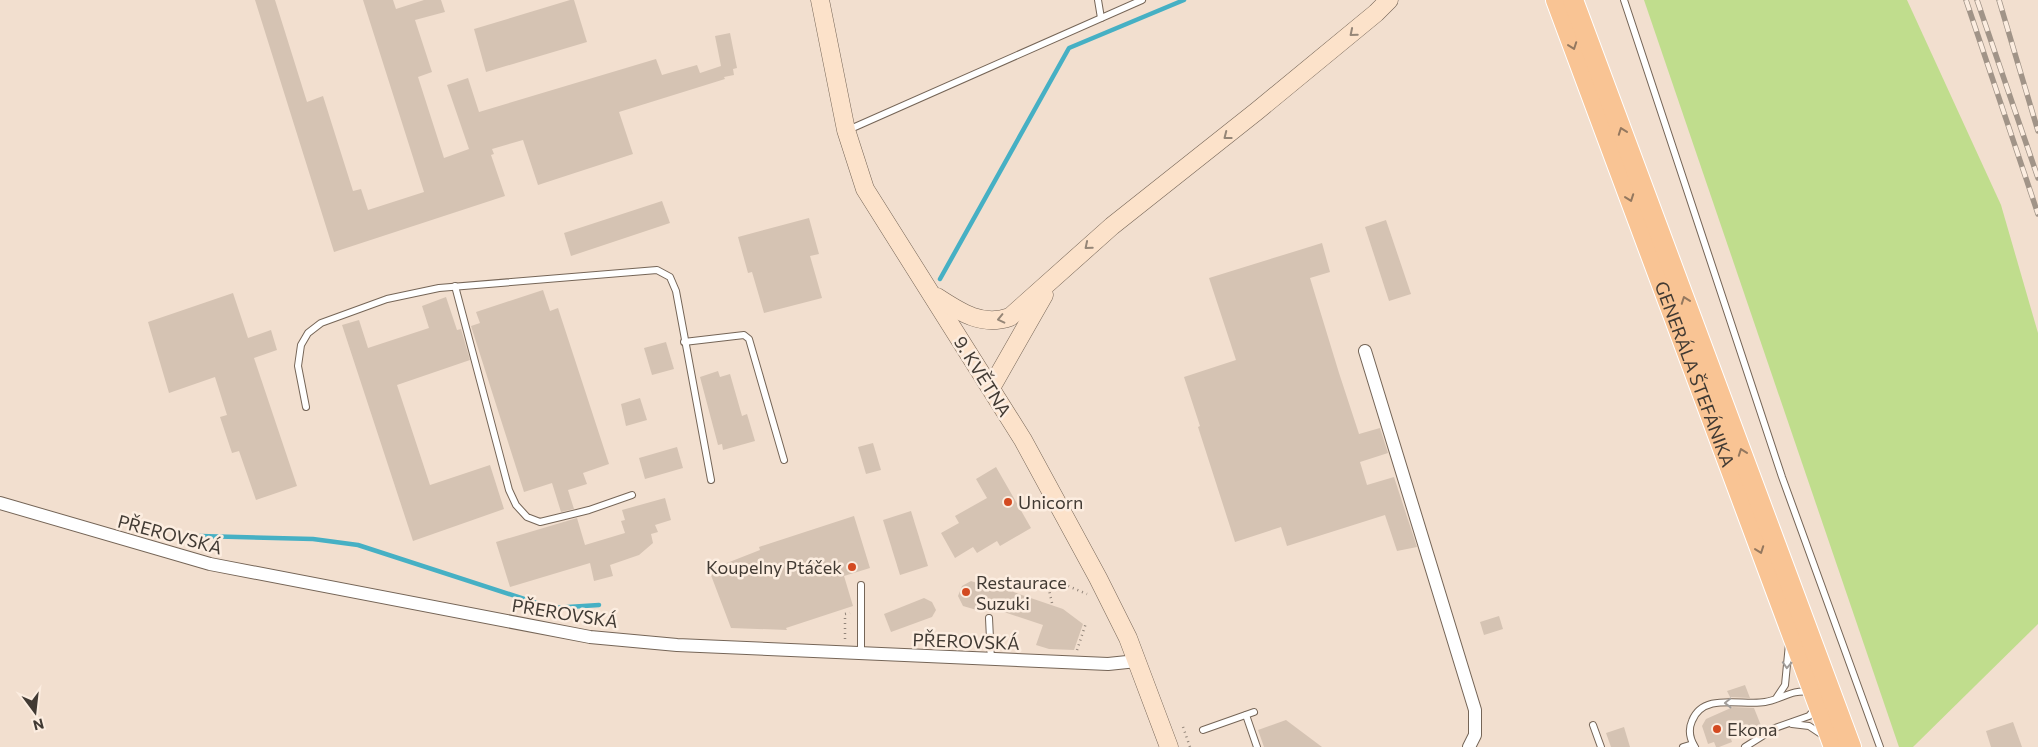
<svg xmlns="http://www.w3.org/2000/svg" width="2038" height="747" font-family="Commissioner,sans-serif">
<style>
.green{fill:#c0dd8d}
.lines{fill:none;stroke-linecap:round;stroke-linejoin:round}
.stream{stroke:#46b0c4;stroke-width:4.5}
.building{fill:#d5c3b3}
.lane-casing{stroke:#756557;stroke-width:8}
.street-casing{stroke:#756557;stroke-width:14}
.secondary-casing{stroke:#756557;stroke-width:19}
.primary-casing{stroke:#fff;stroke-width:22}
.path{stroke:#92857a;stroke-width:2.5;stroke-dasharray:1 4;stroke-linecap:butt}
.lane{stroke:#fff;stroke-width:6}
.street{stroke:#fff;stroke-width:12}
.secondary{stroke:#fce2ca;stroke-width:18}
.primary{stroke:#f9c494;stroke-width:20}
.rail-casing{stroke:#a19488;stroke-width:5.5}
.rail{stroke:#fcede0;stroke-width:4;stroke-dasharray:11;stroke-linecap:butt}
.oneway{stroke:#958677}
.oneway2{stroke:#94785f}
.oneway3{stroke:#a09c99}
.poi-dot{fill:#d34a21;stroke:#fcede0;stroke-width:2}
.labels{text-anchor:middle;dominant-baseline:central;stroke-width:5;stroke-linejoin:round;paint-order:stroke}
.street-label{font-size:18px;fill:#413a33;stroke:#fcede0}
.poi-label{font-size:18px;fill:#413a33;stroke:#fcede0;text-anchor:start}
</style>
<rect width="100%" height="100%" fill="#f2dfcf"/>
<path class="green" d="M1644,0H1907L2001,205L2038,333V624L1913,747H1899Z"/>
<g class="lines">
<g class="stream">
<path d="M940,279L1069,48L1184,0"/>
<path d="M200,536L313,539L358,545L552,608L599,605"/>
</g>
</g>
<g class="building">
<path d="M255,0H275L307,102L323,96L353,191L361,189L368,210L424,192L363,0H393L396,9L424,0H441L445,12L415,20L432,72L418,77L444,158L469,149L447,85L468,78L479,112L656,59L662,75L697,65L700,73L721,66L715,36L730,33L737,68L733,69L734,75L724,77L725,79L619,112L633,154L538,185L523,140L492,149L494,154L491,155L505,196L334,252Z"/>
<path d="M570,0H574L587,42L486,72L474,29Z"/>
<path d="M662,201L670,223L571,256L564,233Z"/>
<path d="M809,218L819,254L810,256L822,298L764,313L752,272L748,273L738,237Z"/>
<path d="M1386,220L1411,294L1389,301L1365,227Z"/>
<path d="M1322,243L1330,272L1310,278L1339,373L1359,434L1380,428L1388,453L1360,462L1367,485L1394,477L1417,547L1397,551L1385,515L1287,546L1281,527L1235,542L1198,427L1200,426L1184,377L1236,360L1209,278Z"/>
<path d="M543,290L550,311L558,308L609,464L583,473L587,484L568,490L574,509L561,512L552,483L524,492L471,326L480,323L476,312Z"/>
<path d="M233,293L248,338L271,330L277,350L254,358L297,486L256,500L239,451L232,453L220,417L227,415L215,377L169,393L148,322Z"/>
<path d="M446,297L457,330L461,329L470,360L397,385L430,485L490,465L504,509L413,541L342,325L359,320L368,348L429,328L422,306Z"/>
<path d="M666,342L674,369L652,375L644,348Z"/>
<path d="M718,371L720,377L730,374L742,416L747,414L755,441L723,450L722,444L718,445L700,377Z"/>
<path d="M640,398L647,420L626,426L621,404Z"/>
<path d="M873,443L881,470L866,474L858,447Z"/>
<path d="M677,447L683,468L645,479L639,458Z"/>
<path d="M996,467L1031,528L1000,546L997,541L977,553L973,547L955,558L941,533L959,523L955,516L987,498L976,479Z"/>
<path d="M665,498L671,520L655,525L658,532L651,534L653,543L639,555L610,565L613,576L594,581L590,563L510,587L496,542L577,518L585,545L625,533L621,521L625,520L622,510Z"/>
<path d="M911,511L928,566L900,575L883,520Z"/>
<path d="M854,516L870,568L844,576L853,606L786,628L787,630L731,628L709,570L760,550L759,547Z"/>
<path d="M971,581L989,587L990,584L1063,609L1083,624L1074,650L1049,649L1036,645L1043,625L983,605L980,611L963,606L958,596L962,586Z"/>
<path d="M924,598L932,602L936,610L932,617L891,632L884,614Z"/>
<path d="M1499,616L1503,629L1484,635L1480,622Z"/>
<path d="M1745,685L1750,698L1730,697L1727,691Z"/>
<path d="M1733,707L1754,708L1762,728L1731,739L1732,742L1719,747H1716L1714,742L1708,744L1702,726L1706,719Z"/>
<path d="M1286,720L1322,747H1264L1258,730Z"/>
<path d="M2013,722L2022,747H1991L1986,731Z"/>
<path d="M1624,727L1630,747H1611L1606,733Z"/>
</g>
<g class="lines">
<g class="lane-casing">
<g id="lane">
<path d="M1098,0L1101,18"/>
<path d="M1624,0L1782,477L1880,747"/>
<path d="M848,130L1142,0"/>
<path d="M455,286L509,490L516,505L527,517L540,522L589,510L632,495"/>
<path d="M684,342L744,335L749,339L784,460"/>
<path d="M306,407L298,366L301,345L308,333L321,323L387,299L439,288L657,270L670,277L676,291L711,480"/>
<path d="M989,618L991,660"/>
<path d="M861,653V585"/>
<path d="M1777,697L1785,685L1789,644"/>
<path d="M1246,715L1257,747"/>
<path d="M1792,724L1809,726L1824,736"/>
<path d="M1593,725L1601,747"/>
<path d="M1203,730L1254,712"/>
<path d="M1683,747L1693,744"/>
<path d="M1695,747C1690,739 1688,730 1692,721C1703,692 1742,706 1765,702C1782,699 1792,689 1810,692"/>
<path d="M1745,747L1775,728L1809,716L1816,708"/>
</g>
</g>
<g class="street-casing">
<g id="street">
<path d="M1365,351L1475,710V735L1469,747"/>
<path d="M0,503L210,564L590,637L677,645L1108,664L1137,661"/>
</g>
</g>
<g class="secondary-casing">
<g id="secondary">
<path d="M820,0L846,130L865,189L1023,440L1098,578L1128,638L1169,747"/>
<path d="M937,297C960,312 982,327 1010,317L1112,226L1257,111L1376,13L1389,0"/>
<path d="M991,388L1044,295"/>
</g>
</g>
<g class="primary-casing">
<g id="primary">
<path id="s1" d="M1556,0L1834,747"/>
<path d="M1573,0L1851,747"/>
</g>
</g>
<g class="path">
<path d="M1052,603L1049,590L1061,583L1087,594"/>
<path d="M845,639V614L850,613"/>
<path d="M1077,650L1086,623"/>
<path d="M1183,727L1190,747"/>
</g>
<use href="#lane" class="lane"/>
<use href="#street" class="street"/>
<use href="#secondary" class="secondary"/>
<use href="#primary" class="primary"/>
<g class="rail-casing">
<g id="rail">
<path d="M1966,0L2038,214"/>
<path d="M1977,0L2038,178"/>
<path d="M1999,0L2038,131"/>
</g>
</g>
<use href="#rail" class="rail"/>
</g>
<defs><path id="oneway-chevron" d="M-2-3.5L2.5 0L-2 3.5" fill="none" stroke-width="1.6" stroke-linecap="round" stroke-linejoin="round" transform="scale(1.25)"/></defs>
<g class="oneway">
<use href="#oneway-chevron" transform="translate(1353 33) rotate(140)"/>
<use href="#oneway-chevron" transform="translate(1227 136) rotate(142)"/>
<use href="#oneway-chevron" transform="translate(1088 246) rotate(140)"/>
<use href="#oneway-chevron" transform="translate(1001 319) rotate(167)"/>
</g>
<g class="oneway2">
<use href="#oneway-chevron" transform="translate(1573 46) rotate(70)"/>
<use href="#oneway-chevron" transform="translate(1622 131) rotate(-110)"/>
<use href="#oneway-chevron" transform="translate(1630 198) rotate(70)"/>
<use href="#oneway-chevron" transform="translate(1685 300) rotate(-110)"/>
<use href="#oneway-chevron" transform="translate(1742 452) rotate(-110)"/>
<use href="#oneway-chevron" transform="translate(1760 550) rotate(70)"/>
</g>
<g class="oneway3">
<use href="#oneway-chevron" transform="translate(1787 665) rotate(93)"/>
<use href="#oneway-chevron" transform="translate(1728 703) rotate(179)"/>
</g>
<g class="poi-dot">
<circle cx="1008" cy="502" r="5"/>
<circle cx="852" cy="567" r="5"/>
<circle cx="966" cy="592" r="5"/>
<circle cx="1717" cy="729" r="5"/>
</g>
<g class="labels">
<g class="street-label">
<text stroke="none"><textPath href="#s1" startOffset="399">GENERÁLA ŠTEFÁNIKA</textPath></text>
<text transform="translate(983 376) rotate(58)">9. KVĚTNA</text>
<text transform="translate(170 534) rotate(15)">PŘEROVSKÁ</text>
<text transform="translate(565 613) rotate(9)">PŘEROVSKÁ</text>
<text transform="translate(966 641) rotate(2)">PŘEROVSKÁ</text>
</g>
<g class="poi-label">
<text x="1018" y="502">Unicorn</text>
<text x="842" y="567" text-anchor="end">Koupelny Ptáček</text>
<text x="976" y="582">Restaurace<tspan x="976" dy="21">Suzuki</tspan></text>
<text x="1727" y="729">Ekona</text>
</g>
</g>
<g transform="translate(35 712) rotate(165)" stroke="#fcede0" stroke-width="4" paint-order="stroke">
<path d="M0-4L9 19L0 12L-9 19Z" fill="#413a33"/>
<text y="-8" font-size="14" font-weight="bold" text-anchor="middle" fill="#413a33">N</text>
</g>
</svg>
